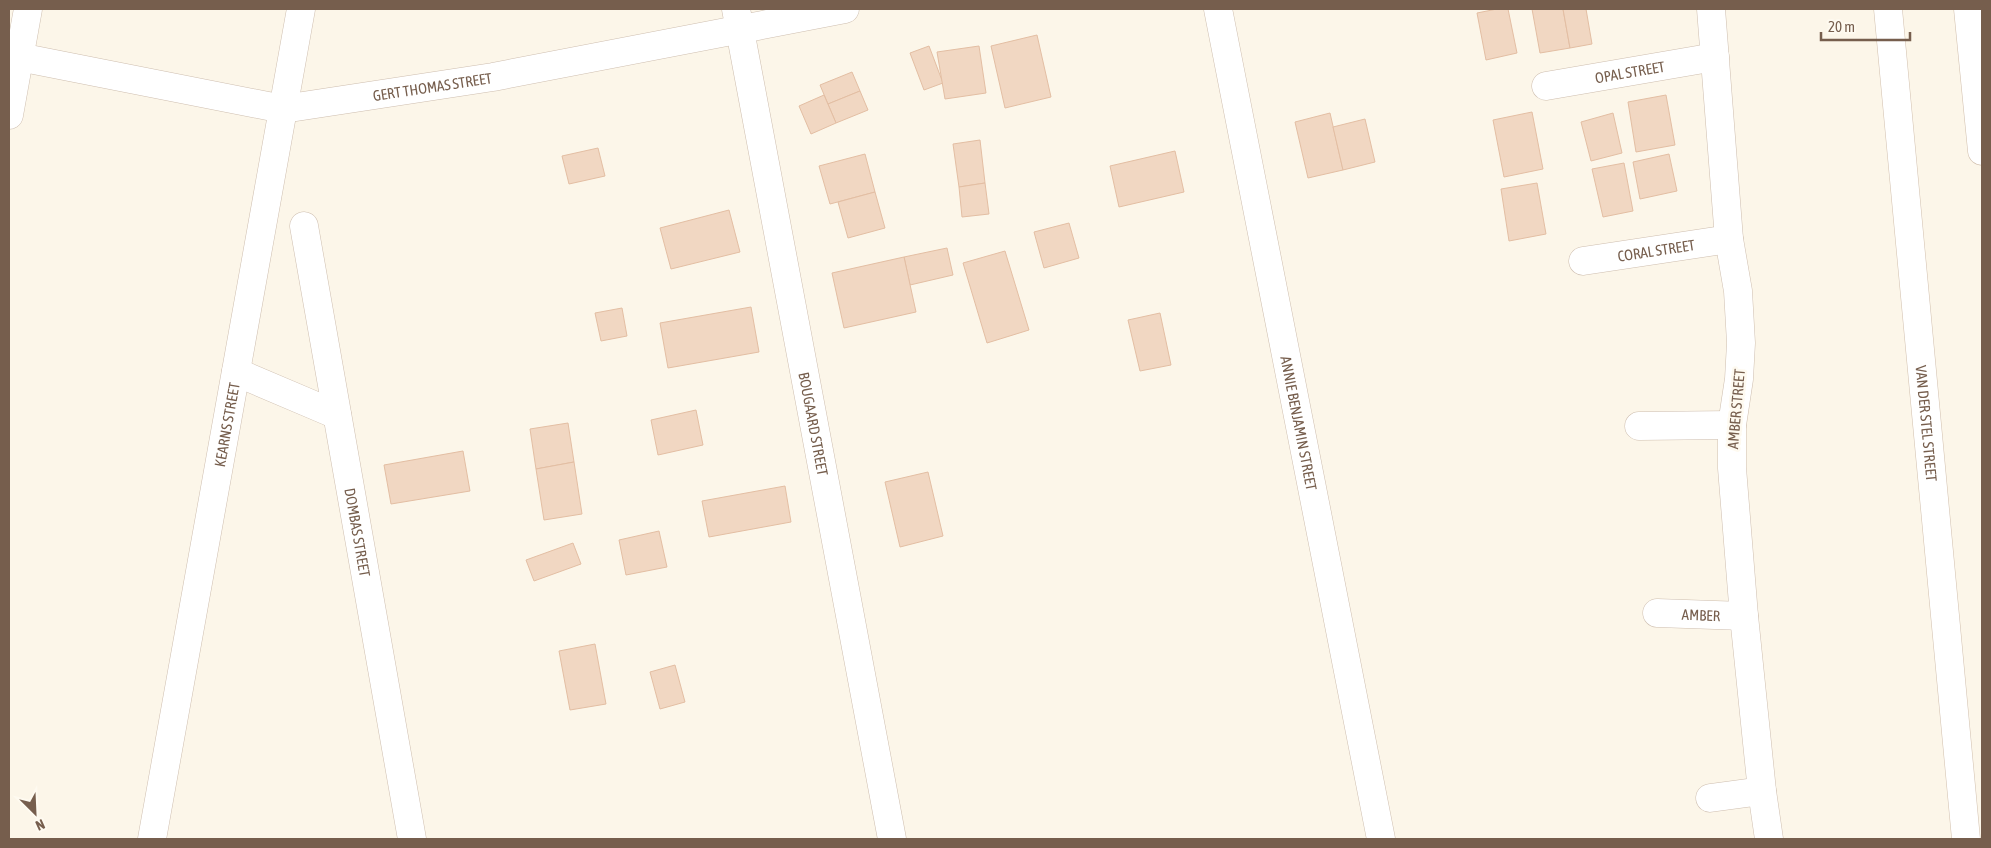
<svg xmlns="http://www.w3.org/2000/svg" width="1991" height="848" font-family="'Asap Condensed',sans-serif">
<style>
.building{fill:#f1d7c2;stroke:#e3bea3}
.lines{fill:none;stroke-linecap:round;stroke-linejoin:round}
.street-casing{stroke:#cebeaf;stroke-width:29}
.secondary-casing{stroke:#d1bfad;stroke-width:29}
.street{stroke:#fff;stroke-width:28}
.secondary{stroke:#fff;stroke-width:28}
.labels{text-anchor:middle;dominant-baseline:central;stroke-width:5;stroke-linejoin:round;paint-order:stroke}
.street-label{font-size:15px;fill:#765e4d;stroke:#fefaf0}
</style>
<rect width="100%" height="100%" fill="#fcf6e9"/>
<g class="building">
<path d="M1497,9H1508L1517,53L1486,60L1477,13Z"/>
<path d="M1532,9H1563L1570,48L1540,53Z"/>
<path d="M1563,9H1586L1592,44L1570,48Z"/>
<path d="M1037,35L1051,97L1005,108L991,46Z"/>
<path d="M929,46L943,83L924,90L910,53Z"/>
<path d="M979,46L986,93L945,99L937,52Z"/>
<path d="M852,72L860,91L828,104L820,85Z"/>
<path d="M860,91L868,110L836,123L828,104Z"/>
<path d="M824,95L836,123L811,134L799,106Z"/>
<path d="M1666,95L1675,145L1636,152L1628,102Z"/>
<path d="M1532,112L1543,169L1504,177L1493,120Z"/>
<path d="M1330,113L1343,170L1308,178L1295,122Z"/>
<path d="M1613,113L1622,153L1591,161L1581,122Z"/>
<path d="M1365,119L1375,162L1343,170L1333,127Z"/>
<path d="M980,140L985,183L959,187L953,144Z"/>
<path d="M598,148L605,176L569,184L562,156Z"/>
<path d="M1175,151L1184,192L1119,207L1110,166Z"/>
<path d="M865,154L875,192L830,204L819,166Z"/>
<path d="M1669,154L1677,191L1640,199L1633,162Z"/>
<path d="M1624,163L1633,211L1603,217L1592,169Z"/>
<path d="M985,183L989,214L962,217L959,187Z"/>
<path d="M1537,183L1546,234L1509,241L1501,189Z"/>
<path d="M875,192L885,228L848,238L838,202Z"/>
<path d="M729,210L740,252L671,269L660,228Z"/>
<path d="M1069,223L1079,258L1044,268L1034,232Z"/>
<path d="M947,248L953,275L910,285L904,257Z"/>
<path d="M1005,251L1029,330L987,343L963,263Z"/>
<path d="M904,257L916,312L844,328L832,273Z"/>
<path d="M751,307L759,352L668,368L660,323Z"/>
<path d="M622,308L627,336L601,341L595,313Z"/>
<path d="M1160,313L1171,365L1140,371L1128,320Z"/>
<path d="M696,410L703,445L658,455L651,420Z"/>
<path d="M568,423L574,462L536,469L530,429Z"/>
<path d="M463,451L470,491L391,504L384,465Z"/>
<path d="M574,462L582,514L544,520L536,469Z"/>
<path d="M928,472L943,536L900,547L885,482Z"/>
<path d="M785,486L791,522L709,537L702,501Z"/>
<path d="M659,531L667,567L626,575L619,540Z"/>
<path d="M573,543L581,564L534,581L526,560Z"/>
<path d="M595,644L606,704L570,710L559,651Z"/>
<path d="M675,665L685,702L660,709L650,672Z"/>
</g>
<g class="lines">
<g class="street-casing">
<g id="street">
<path id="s1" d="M736,9L892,839"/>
<path id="s2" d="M1218,9L1381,839"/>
<path d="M1711,9L1729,239L1738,291L1741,343L1739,379L1732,425V468L1744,616L1762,791L1769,839"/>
<path id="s3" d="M19,57L283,109L493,77L845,9"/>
<path id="s4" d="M1546,86L1715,57"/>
<path d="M9,115L28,9"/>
<path id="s5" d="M304,226L412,839"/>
<path id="s6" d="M1583,261L1729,239"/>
<path d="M236,372L337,415"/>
<path d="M1639,426L1732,425"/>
<path id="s7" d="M1657,613L1744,616"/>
<path d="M1710,798L1762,791"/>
<path id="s8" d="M152,839L301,9"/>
</g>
</g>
<g class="secondary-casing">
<g id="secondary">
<path id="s9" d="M1888,9L1966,839"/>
<path d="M1968,9L1982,151"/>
</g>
</g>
<use href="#street" class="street"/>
<use href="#secondary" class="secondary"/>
</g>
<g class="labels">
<g class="street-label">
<text stroke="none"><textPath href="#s4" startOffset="85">OPAL STREET</textPath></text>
<text stroke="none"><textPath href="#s3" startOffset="420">GERT THOMAS STREET</textPath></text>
<text stroke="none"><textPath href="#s6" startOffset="74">CORAL STREET</textPath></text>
<text transform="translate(1736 409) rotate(-85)">AMBER STREET</text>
<text stroke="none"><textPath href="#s8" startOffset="421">KEARNS STREET</textPath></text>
<text stroke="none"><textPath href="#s1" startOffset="422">BOUGAARD STREET</textPath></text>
<text stroke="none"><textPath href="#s2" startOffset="422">ANNIE BENJAMIN STREET</textPath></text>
<text stroke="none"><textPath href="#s9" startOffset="416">VAN DER STEL STREET</textPath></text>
<text stroke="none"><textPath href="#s5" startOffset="311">DOMBAS STREET</textPath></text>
<text stroke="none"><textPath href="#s7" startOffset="44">AMBER</textPath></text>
</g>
</g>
<rect width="1991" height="848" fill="none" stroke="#765e4d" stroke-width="20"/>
<g transform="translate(35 813) rotate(156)" stroke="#fefaf0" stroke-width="4" paint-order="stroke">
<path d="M0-4L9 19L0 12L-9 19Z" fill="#765e4d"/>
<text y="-8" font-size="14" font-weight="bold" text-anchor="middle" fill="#765e4d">N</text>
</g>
<path d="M1821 32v8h89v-8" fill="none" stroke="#765e4d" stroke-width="2.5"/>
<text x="1828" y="32" font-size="15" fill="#765e4d" stroke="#fefaf0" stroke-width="4" paint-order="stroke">20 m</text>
</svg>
